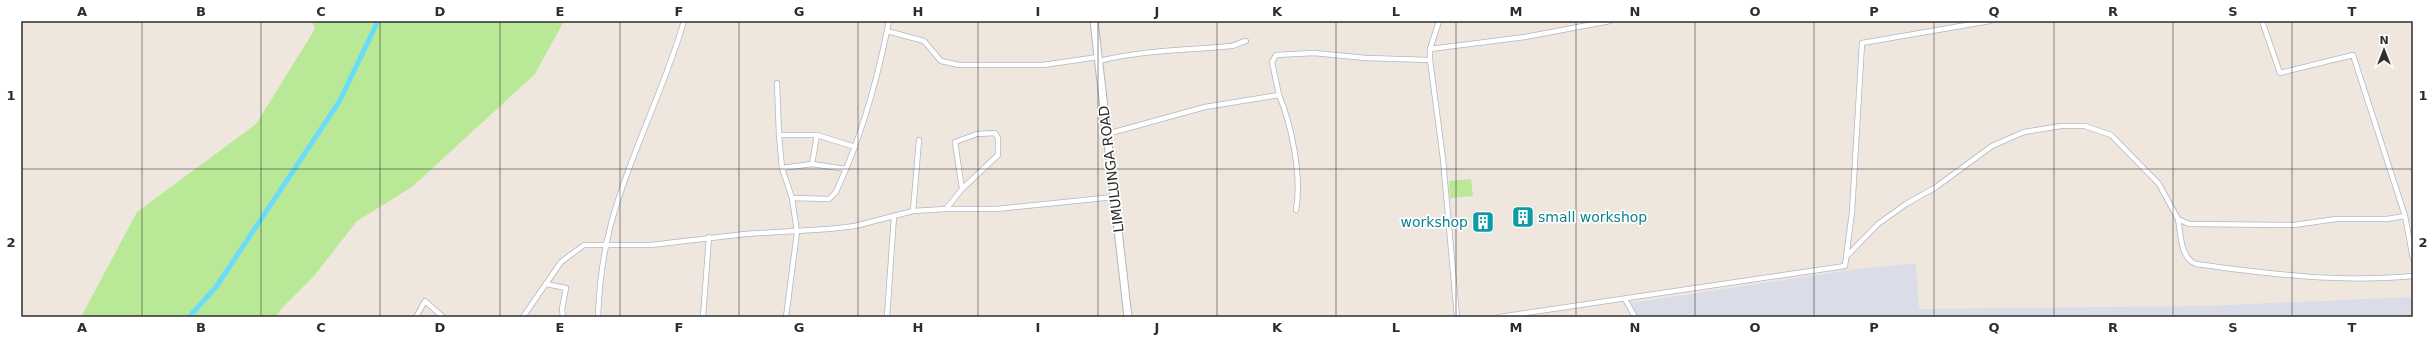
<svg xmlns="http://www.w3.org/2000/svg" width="2434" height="338" font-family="'DejaVu Sans',sans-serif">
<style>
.airport{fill:#dadde8}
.green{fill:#b9e997}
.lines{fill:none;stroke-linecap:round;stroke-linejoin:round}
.canal{stroke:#6adcf8;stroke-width:5}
.street-casing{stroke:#b2b6c1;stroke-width:6}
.secondary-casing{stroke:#b2b6c1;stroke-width:9}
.street{stroke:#fff;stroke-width:4.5}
.secondary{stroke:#fff;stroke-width:7}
.grid{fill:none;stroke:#2d2d2d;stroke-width:1;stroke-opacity:0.55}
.labels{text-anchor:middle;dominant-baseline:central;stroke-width:3.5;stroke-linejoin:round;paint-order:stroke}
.street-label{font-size:14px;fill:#2d2d2d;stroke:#fff}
.culture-label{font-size:14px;fill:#0d838f;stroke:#fff;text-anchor:start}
.neatline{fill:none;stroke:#2d2d2d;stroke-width:1.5}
.grid-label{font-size:13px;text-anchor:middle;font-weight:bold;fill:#2d2d2d}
</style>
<rect width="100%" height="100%" fill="#efe7de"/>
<path class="airport" d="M1916,263L1919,309L2203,306L2413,297V317H1638L1631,303L1857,269Z"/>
<g class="green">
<path d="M312,21H564L535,74L412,187L357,221L314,276L281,309L276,317H81L137,212L256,124L315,29Z"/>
<path d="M1471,179L1473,196L1450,198L1449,181Z"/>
</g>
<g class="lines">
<path class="canal" d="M189,317L216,287L339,102L378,21"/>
<g class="street-casing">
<g id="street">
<path d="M1439,21L1430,49V60L1443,159L1457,317"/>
<path d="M2262,21L2280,73L2353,55L2405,216L2413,259"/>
<path d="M887,31L924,41L941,61L959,65H1043L1098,57"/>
<path d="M1430,49L1525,37L1610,21"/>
<path d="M1099,61C1142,50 1188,50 1232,46C1236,45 1241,42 1246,41"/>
<path d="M777,83L779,135H817L855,147"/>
<path d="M1279,95L1272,62L1276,55L1314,53L1366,58L1430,60"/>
<path d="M1107,134L1205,107L1279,95C1292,126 1302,177 1296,210"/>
<path d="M779,135L782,168"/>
<path d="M812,164L817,135"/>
<path d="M846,169C866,121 879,72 889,21"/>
<path d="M946,209H997L1114,197"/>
<path d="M913,211L919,140"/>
<path d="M2178,219C2181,234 2180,258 2196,264C2267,274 2342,283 2413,276"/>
<path d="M1847,256L1878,224L1906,204L1936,187L1992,146L2024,132L2061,126H2085L2111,135L2159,184L2178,219L2189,224L2294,225L2336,219H2387L2405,216"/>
<path d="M546,284L566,288L562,309L563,317"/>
<path d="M1625,299L1635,317"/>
<path d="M416,317L425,301L443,317"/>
<path d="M523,317L561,262L584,245H651L745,234L829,229L855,226L913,211L946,209L962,189L998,155V138L995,133L977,134L955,142L962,189"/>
<path d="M598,317C599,286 603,254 611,224C630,154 664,90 684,21"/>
<path d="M703,317L709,237"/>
<path d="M786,317L797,232L792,198L782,168L812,164L846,169L836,192L829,199L792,198"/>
<path d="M887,317L894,216"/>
<path d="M1499,317L1845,266L1852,212L1862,43L1990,21"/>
</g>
</g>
<g class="secondary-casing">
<path id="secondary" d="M1094,21L1128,317"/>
</g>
<use href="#street" class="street"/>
<use href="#secondary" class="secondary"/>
</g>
<path class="grid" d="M142,21V317M261,21V317M380,21V317M500,21V317M620,21V317M739,21V317M858,21V317M978,21V317M1098,21V317M1217,21V317M1336,21V317M1456,21V317M1576,21V317M1695,21V317M1814,21V317M1934,21V317M2054,21V317M2173,21V317M2292,21V317M21,169H2413"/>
<defs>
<g id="building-square" transform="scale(1.15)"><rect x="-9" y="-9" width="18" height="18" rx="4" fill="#0f9aa8" stroke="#fff"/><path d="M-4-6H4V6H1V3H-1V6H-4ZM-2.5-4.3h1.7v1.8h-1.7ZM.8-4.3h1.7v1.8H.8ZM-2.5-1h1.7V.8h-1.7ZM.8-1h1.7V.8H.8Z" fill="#fff"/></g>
</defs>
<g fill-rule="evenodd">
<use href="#building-square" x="1523" y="217"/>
<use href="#building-square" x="1483" y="222"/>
</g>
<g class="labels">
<g class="street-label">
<text transform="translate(1111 169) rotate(-97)">LIMULUNGA ROAD</text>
</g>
<g class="culture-label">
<text x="1538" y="217">small workshop</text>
<text x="1468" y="222" text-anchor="end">workshop</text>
</g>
</g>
<rect width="2434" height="338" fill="none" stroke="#ffffff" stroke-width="44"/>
<g transform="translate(2384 50)" stroke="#ffffff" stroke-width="3" paint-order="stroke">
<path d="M0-3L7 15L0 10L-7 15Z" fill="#2d2d2d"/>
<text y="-6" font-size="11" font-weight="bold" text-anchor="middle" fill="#2d2d2d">N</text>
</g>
<rect x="22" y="22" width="2390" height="294" class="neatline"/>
<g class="grid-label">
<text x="82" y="16">A</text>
<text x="201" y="16">B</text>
<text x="321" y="16">C</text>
<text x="440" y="16">D</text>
<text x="560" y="16">E</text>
<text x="679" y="16">F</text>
<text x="799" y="16">G</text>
<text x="918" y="16">H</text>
<text x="1038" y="16">I</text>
<text x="1157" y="16">J</text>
<text x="1277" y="16">K</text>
<text x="1396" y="16">L</text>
<text x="1516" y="16">M</text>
<text x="1635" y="16">N</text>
<text x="1755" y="16">O</text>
<text x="1874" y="16">P</text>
<text x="1994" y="16">Q</text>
<text x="2113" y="16">R</text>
<text x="2233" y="16">S</text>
<text x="2352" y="16">T</text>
<text x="11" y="100">1</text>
<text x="2423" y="100">1</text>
<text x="11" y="247">2</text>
<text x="2423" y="247">2</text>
<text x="82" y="332">A</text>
<text x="201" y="332">B</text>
<text x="321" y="332">C</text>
<text x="440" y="332">D</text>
<text x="560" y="332">E</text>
<text x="679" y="332">F</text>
<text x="799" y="332">G</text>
<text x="918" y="332">H</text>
<text x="1038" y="332">I</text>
<text x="1157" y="332">J</text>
<text x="1277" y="332">K</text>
<text x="1396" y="332">L</text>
<text x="1516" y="332">M</text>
<text x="1635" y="332">N</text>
<text x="1755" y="332">O</text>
<text x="1874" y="332">P</text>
<text x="1994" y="332">Q</text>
<text x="2113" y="332">R</text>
<text x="2233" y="332">S</text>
<text x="2352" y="332">T</text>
</g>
</svg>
